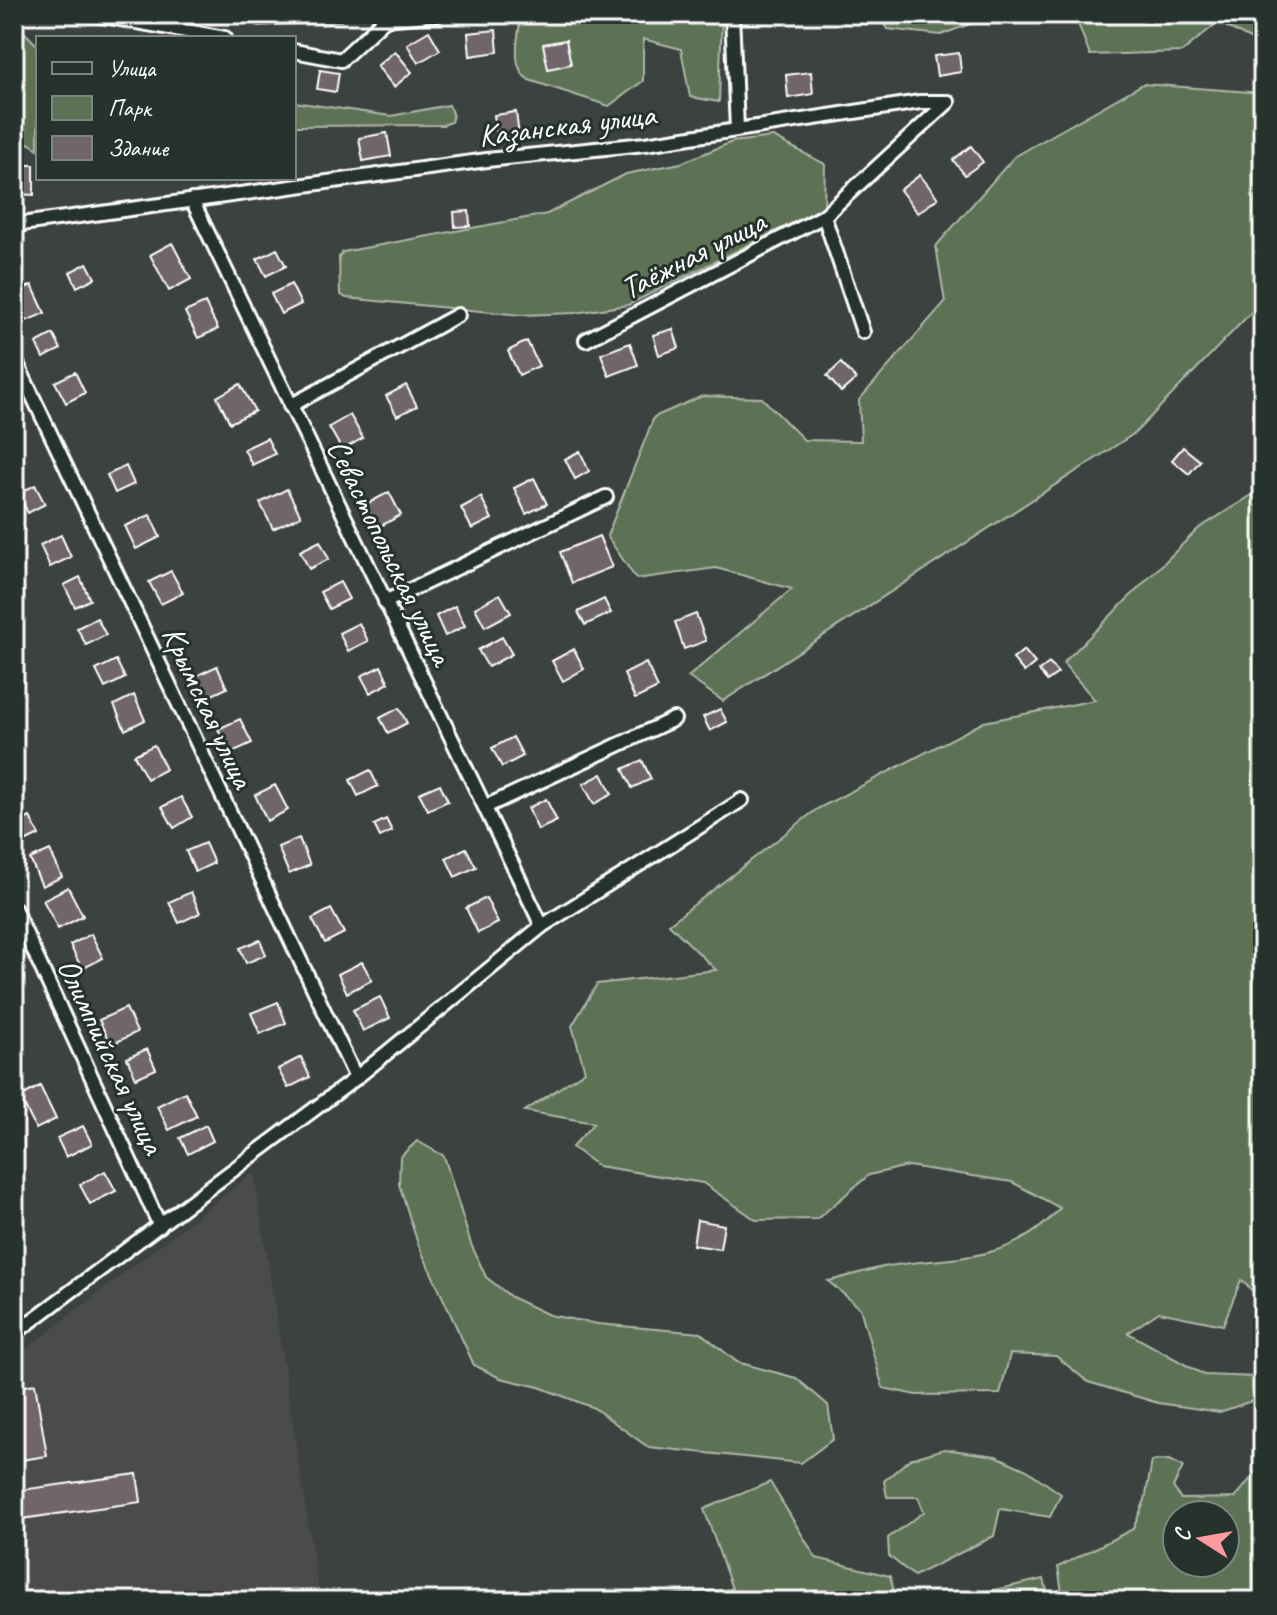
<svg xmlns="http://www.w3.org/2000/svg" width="1277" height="1615" font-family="Caveat,sans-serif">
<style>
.built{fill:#4c4c4c}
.green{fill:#5d7255;stroke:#aeb8aa;stroke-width:2;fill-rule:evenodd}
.building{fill:#70656a;stroke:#fff;stroke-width:2}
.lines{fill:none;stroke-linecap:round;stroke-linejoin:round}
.street-casing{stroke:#fff;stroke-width:18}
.street{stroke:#26332d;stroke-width:12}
.labels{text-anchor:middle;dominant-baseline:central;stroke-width:6;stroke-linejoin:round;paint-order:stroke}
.street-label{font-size:32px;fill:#fff;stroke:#26332d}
</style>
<rect width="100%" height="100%" fill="#3c423f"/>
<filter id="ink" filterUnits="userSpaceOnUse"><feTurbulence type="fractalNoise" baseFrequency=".0125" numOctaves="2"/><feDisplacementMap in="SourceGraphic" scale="16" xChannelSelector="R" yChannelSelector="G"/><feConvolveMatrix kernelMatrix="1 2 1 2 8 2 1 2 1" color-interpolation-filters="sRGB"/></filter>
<g filter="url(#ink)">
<path class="built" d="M254,1172L320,1601H14V1359Z"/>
<g class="green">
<path d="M14,14H25L21,29L38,46V149L28,143L14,153Z"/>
<path d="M252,14H347L341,21L258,26L252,22Z"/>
<path d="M521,14H722L719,102L690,97L681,49L643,39V81L609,106L529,80C509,67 519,35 521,14Z"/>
<path d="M879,14H996L941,35L887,29Z"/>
<path d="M1069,14H1263V46L1218,22L1182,52L1090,55L1079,26Z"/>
<path d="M1143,84L1263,93V300L1135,433L723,701L688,677L792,589L716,568L636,579L607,536L654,417L702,396L762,398L804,440L861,441L859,400L945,302L936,246L1014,157Z"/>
<path d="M294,102L391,116L449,105L453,115L451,122L443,125L294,126Z"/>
<path d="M773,137L825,164L824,207L628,305L575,313L522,315L346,298L340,294L339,257L343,252L547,214L626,174L681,163L732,142Z"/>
<path d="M1263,488V1301L1241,1280L1223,1325L1159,1312L1128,1333L1204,1375L1259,1377L1263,1381V1397L1220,1412L1158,1403L1088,1382L1056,1356L1010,1354L1000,1394L916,1395L883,1388L860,1308L828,1281C846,1277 864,1271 883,1267C951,1255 1010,1266 1060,1208L1012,1182L908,1166L869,1175L817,1219L756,1220L703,1183L598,1166L572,1147L594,1123L525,1111L585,1071L572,1026L597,984L716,970L669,924L817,809L984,722L1095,700L1063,663L1198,529Z"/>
<path d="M417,1141L444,1156L471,1244L486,1277L511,1297L549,1315L598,1324L701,1333L737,1362L796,1378L828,1405L833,1439L801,1463L648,1447L594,1408L539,1387L500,1378L474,1365L418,1244L399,1184L400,1157Z"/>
<path d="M944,1449L996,1456L1027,1470L1061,1494L1050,1517L1000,1509L994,1536L914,1576L889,1556L888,1538L924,1512L918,1497H887L884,1481L910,1459Z"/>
<path d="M1169,1460L1183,1467L1173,1487L1181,1499L1235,1498L1263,1463V1601H1082L1062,1592L1058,1567L1133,1529L1145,1500L1152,1461ZM1177,1515H1225V1563H1177Z"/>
<path d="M770,1482L816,1558L890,1576L896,1601H609L732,1589L704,1509Z"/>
<path d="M1044,1579L1050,1601H943Z"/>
</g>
<g class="building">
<path d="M496,30L498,52L470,56L468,33Z"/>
<path d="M429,31L440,50L418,63L407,44Z"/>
<path d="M566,40L571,64L548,69L543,44Z"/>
<path d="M395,51L412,72L394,87L377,66Z"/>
<path d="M959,53L961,72L937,76L934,56Z"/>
<path d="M320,70L339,73L336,92L317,89Z"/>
<path d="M811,72L813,94L788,98L786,75Z"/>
<path d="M516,112L519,136L497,139L494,115Z"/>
<path d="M387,133L391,156L363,161L359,138Z"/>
<path d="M971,146L983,162L965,175L953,160Z"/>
<path d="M14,165H34V195L14,194Z"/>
<path d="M920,175L938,198L918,213L900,190Z"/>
<path d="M469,211L470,226L455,227L454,212Z"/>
<path d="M172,243L191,279L169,291L150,255Z"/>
<path d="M277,249L286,266L266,276L257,259Z"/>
<path d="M87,263L95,278L77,287L70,272Z"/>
<path d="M291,284L301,304L281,314L271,294Z"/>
<path d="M32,285L45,313L24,322L14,293Z"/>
<path d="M205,303L218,329L198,338L185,312Z"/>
<path d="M673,329L679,348L659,355L653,335Z"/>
<path d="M53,334L61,349L43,358L36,343Z"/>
<path d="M527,341L539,366L519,375L508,351Z"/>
<path d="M630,343L638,365L609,376L601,354Z"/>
<path d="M841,363L856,379L841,392L827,376Z"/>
<path d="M75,372L85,393L66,403L55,382Z"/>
<path d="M240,384L255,411L230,423L217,397Z"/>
<path d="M406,385L417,406L397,416L386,396Z"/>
<path d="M350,415L363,438L342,450L329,427Z"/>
<path d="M267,438L275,454L252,465L244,449Z"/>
<path d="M1183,447L1200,461L1189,474L1172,460Z"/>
<path d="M580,451L589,471L575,479L565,459Z"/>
<path d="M126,466L134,484L115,493L107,475Z"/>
<path d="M534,478L547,504L526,514L514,488Z"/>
<path d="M35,485L45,504L28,513L18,494Z"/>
<path d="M287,489L301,516L273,529L260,503Z"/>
<path d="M389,492L401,515L377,528L365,505Z"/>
<path d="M481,497L492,519L472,529L461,508Z"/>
<path d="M150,515L160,537L136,549L125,526Z"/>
<path d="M61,535L71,557L50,567L40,545Z"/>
<path d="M599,536L612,567L572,583L560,552Z"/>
<path d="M320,541L329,559L309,569L300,551Z"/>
<path d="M171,571L183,593L161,604L149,582Z"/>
<path d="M80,577L90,600L75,607L64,585Z"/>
<path d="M340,582L349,599L329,609L320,592Z"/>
<path d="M500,594L511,613L485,627L475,608Z"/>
<path d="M604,599L611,613L585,625L578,612Z"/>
<path d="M455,606L465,626L445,636L436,616Z"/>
<path d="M696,614L706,641L684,649L675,622Z"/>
<path d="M97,618L106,635L86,645L77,628Z"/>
<path d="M359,623L368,641L348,651L339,633Z"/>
<path d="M502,637L512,654L488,667L478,650Z"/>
<path d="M574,649L584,669L563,681L552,661Z"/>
<path d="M1024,650L1035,663L1024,672L1013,659Z"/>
<path d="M116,660L125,678L105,688L96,670Z"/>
<path d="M646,663L658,688L635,699L624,674Z"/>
<path d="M1049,663L1058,673L1047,681L1039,671Z"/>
<path d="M217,666L227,688L206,698L196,676Z"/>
<path d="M381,666L389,683L370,693L361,676Z"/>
<path d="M134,695L145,720L125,730L114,705Z"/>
<path d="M399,708L407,723L388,733L380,718Z"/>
<path d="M720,709L727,722L710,731L703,717Z"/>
<path d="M240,719L252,743L230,753L218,729Z"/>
<path d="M513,737L523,756L502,767L492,748Z"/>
<path d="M154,745L166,769L147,779L134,755Z"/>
<path d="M642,760L651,779L632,788L623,769Z"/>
<path d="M370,770L378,786L358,796L350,780Z"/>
<path d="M602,774L612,794L594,804L583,784Z"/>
<path d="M440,784L448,801L428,810L419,793Z"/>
<path d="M275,785L288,810L267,821L255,795Z"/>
<path d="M181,797L192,817L174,828L162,807Z"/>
<path d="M546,799L557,821L538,830L528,808Z"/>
<path d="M30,817L39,835L19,845L14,825Z"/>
<path d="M386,819L392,831L380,837L374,825Z"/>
<path d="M299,838L310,865L289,874L278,847Z"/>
<path d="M205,843L214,863L195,872L186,851Z"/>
<path d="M466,848L476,867L455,877L446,858Z"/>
<path d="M50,850L62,877L42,886L30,859Z"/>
<path d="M68,887L83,916L58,929L43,900Z"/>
<path d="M191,892L200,913L179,923L169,902Z"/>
<path d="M486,898L498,923L478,933L466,908Z"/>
<path d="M331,909L344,933L325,943L312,919Z"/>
<path d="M91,934L103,958L82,969L70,945Z"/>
<path d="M260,940L266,955L246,963L240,948Z"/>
<path d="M362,962L372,980L347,993L338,974Z"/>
<path d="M380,997L390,1018L363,1031L353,1010Z"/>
<path d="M278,1002L286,1023L260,1034L251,1013Z"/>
<path d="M126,1008L137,1032L111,1045L99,1020Z"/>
<path d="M147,1049L156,1069L136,1078L127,1058Z"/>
<path d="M301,1057L310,1077L288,1088L278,1069Z"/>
<path d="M40,1086L56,1119L36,1129L20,1097Z"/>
<path d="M185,1092L197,1116L169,1130L157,1106Z"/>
<path d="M206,1125L213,1141L188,1154L180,1138Z"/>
<path d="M83,1126L92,1144L66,1157L57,1138Z"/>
<path d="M105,1171L116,1191L90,1204L80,1185Z"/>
<path d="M697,1220L724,1225L720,1249L693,1245Z"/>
<path d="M35,1384L47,1456L21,1460L14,1388Z"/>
<path d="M137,1474L141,1502L14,1520V1491Z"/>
</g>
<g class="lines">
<g class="street-casing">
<g id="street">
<path d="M92,14L225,38"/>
<path d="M732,14L737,129"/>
<path d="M294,51L341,60L385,19L439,14"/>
<path d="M192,200L542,926"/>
<path d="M824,216L948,102"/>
<path d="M14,225L487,160L645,144L920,102H948"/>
<path d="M586,340L824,216L863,332"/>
<path d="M14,357L356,1078"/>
<path d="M290,406L458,315"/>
<path d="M385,602L606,497"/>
<path d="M485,807L674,719"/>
<path d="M14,908L160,1226"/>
<path d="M14,1334L356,1078L542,926L742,800"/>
</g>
</g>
<use href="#street" class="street"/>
</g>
</g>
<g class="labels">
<g class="street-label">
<text transform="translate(567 125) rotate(-7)">Казанская улица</text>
<text transform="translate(693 255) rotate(-27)">Таёжная улица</text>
<text transform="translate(390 552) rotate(64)">Севастопольская улица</text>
<text transform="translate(208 707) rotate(65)">Крымская улица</text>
<text transform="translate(111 1056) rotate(65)">Олимпийская улица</text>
</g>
</g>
<rect width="1277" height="1615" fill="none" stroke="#26332d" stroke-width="48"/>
<rect x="24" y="24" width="1229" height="1567" fill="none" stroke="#fff" stroke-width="3" filter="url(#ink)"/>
<rect x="36" y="36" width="260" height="144" fill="#26332d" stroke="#7d8581" stroke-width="2"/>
<rect x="52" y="62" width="40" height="12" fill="#26332d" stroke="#7d8581" stroke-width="2"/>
<text x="108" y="76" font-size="24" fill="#ffffff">Улица</text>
<rect x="52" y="96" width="40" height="24" fill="#5d7255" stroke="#7d8581" stroke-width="2"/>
<text x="108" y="116" font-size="24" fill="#ffffff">Парк</text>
<rect x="52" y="136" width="40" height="24" fill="#70656a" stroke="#7d8581" stroke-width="2"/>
<text x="108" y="156" font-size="24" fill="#ffffff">Здание</text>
<g transform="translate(1201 1539) rotate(281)"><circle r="38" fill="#26332d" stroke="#7d8581" stroke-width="2"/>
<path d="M0-6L14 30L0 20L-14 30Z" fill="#ff9aa2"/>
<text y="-12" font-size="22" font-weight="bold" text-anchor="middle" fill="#ffffff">С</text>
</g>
</svg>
